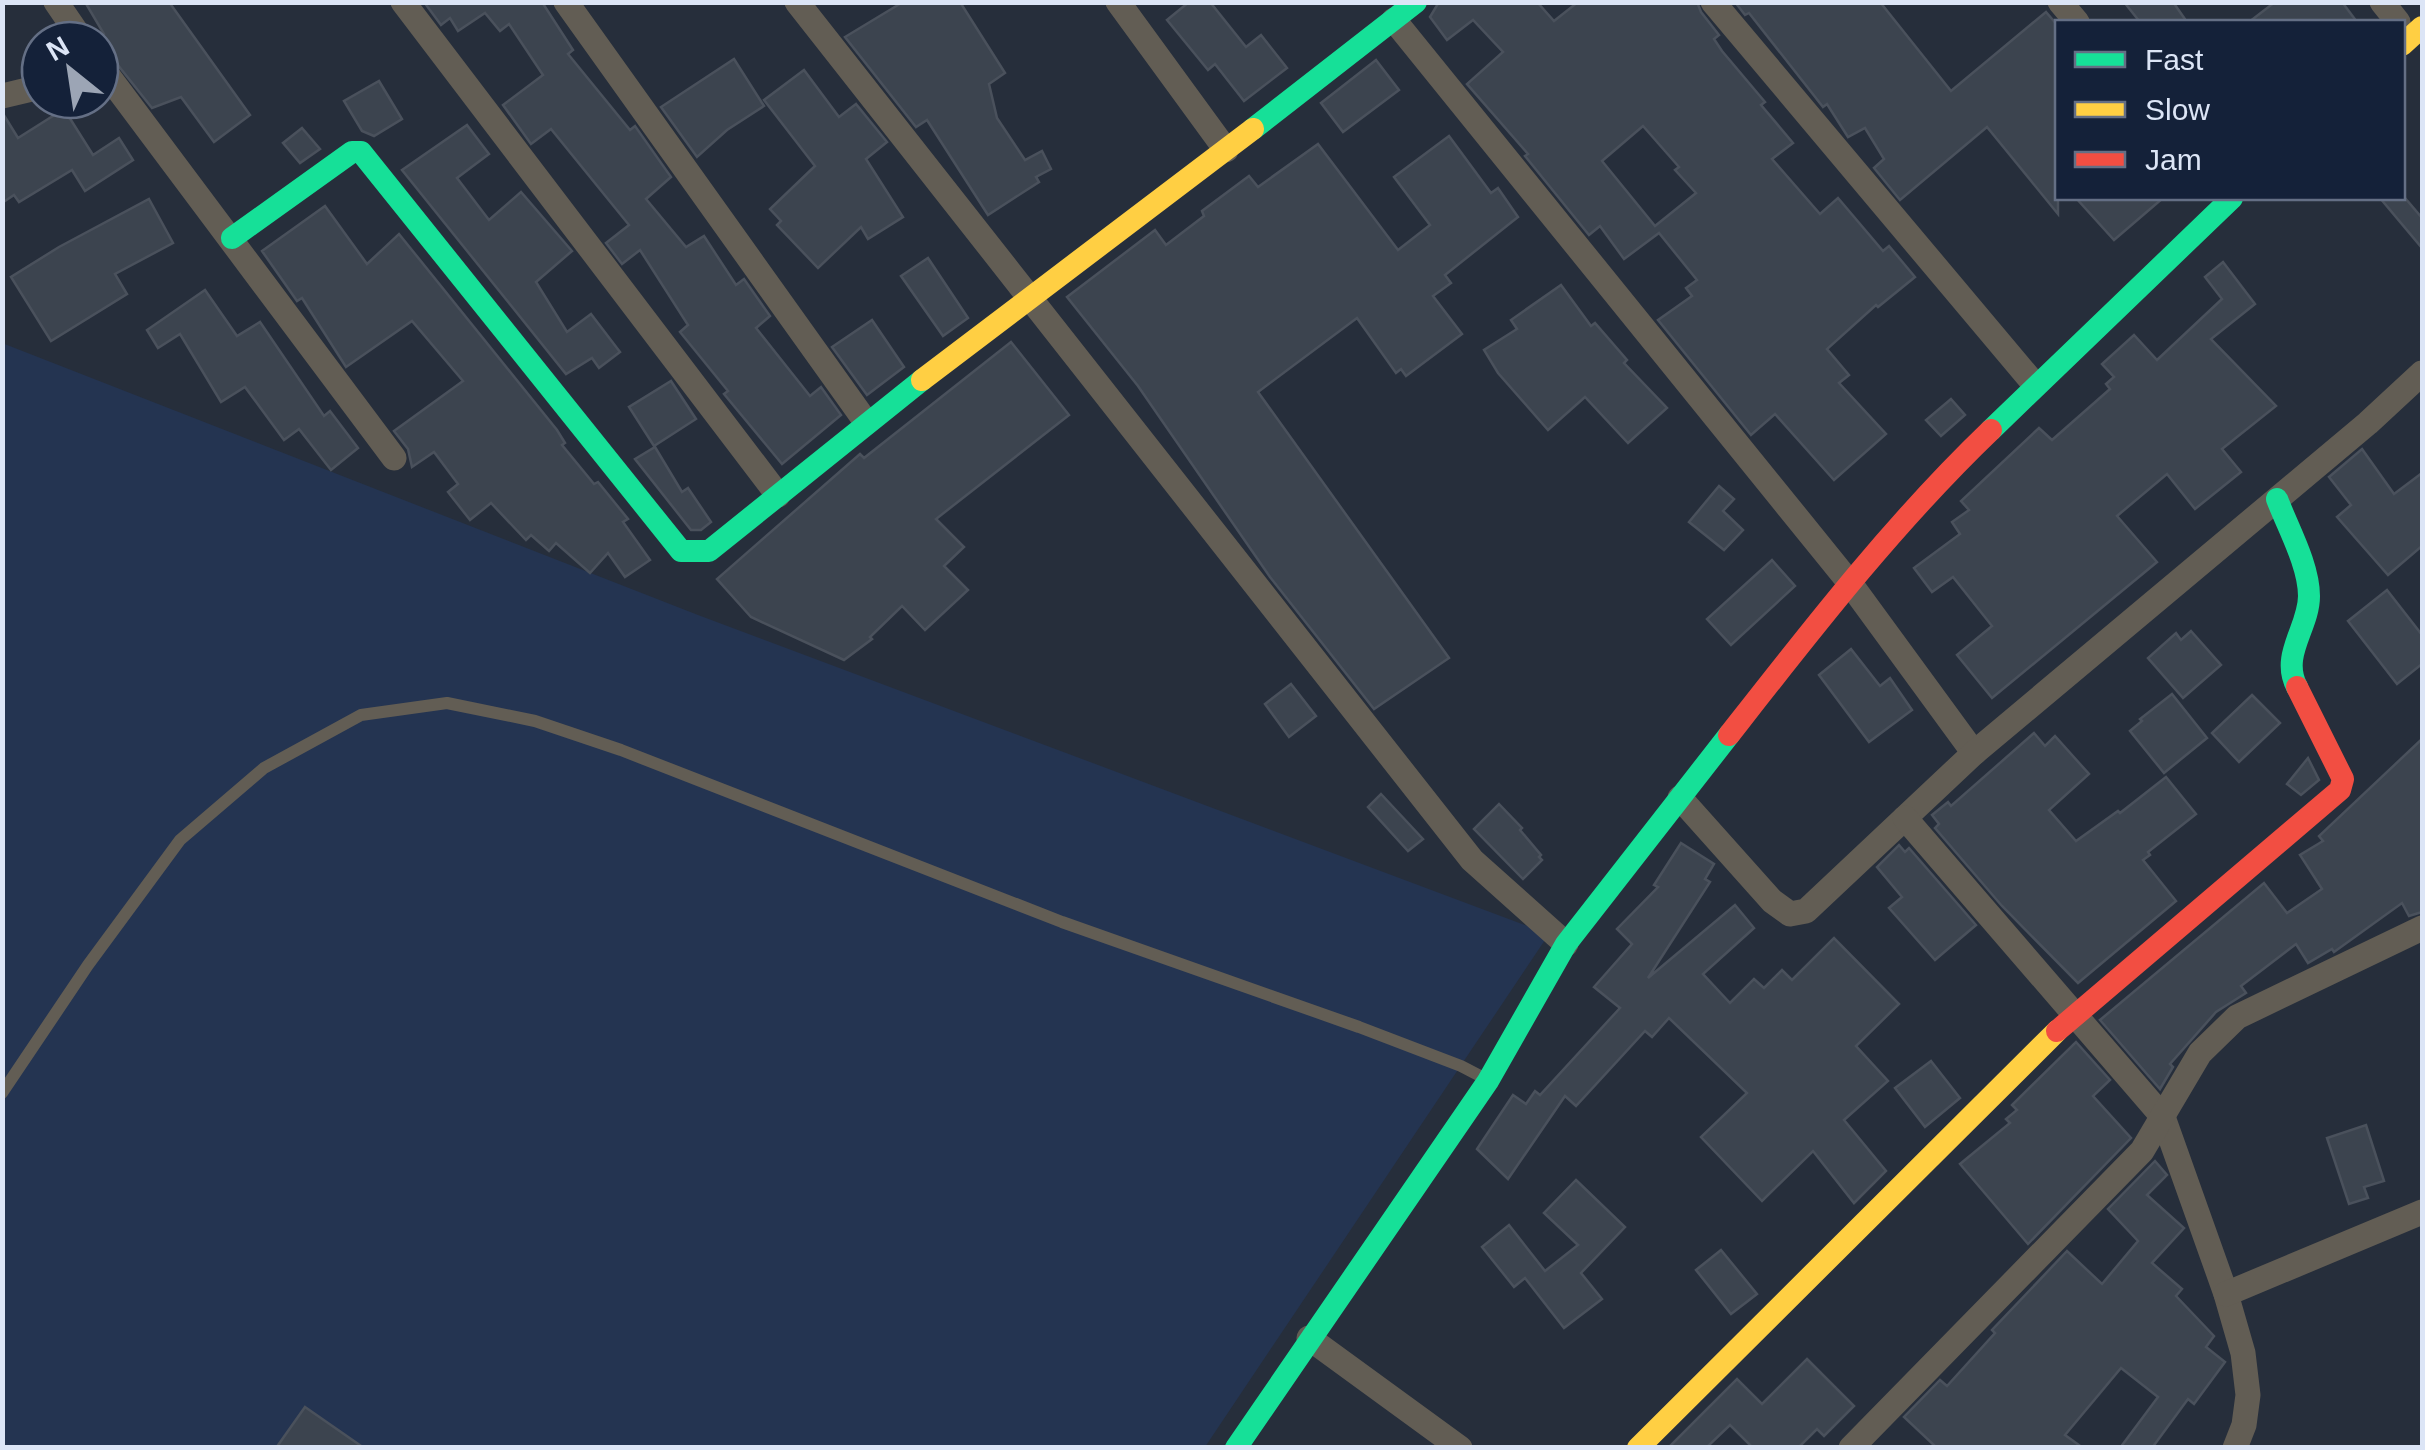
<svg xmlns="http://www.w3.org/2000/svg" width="2425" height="1450" font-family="Helvetica,sans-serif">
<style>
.built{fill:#243451}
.building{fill:#3c444f;stroke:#4a515c;stroke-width:2.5;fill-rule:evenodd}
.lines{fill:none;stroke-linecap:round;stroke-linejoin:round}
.lane{stroke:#625d54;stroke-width:12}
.street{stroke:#625d54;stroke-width:25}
.fast{stroke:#16e098;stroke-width:22}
.slow{stroke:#ffcf43;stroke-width:22}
.jam{stroke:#f24e42;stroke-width:22}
</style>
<rect width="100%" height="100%" fill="#262e3b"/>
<path class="built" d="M2,343L698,615L1549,934L1205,1447H3Z"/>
<g class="building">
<path d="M85,2H169L250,115L214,142L181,97L152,108L98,40L104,34Z"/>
<path d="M424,2H542L573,50L568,54L630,130L635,126L671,177L646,199L686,247L704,236L736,285L744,279L770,316L756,328L810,396L821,387L841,415L782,464L724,394L728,391L680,332L688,325L640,250L622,264L606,243L629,225L551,129L531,144L503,105L543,75L509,24L500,31L485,13L458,31L450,18L441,25Z"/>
<path d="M903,2H960L1005,73L989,84L997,118L1025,160L1042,151L1051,169L1036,177L1039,182L988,215L927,120L916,127L845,37Z"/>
<path d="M1189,2H1210L1246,47L1261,35L1287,68L1244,101L1215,64L1208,70L1167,20Z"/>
<path d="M1439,2H1537L1554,21L1578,2H1697L1701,12L1719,35L1714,39L1722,51L1765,102L1761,105L1793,143L1772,159L1820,214L1838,198L1883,251L1889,246L1915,277L1878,307L1876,305L1827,349L1849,375L1839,383L1886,434L1834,480L1775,414L1751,435L1658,320L1692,296L1686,288L1697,280L1659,233L1624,259L1600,226L1589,235L1525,156L1528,154L1467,84L1503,52L1473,20L1447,40L1430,17ZM1643,126L1679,167L1675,170L1696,193L1655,226L1602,161Z"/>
<path d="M1735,2H1880L1951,91L2046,12L2058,26V214L1987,127L1900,200L1874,168L1884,159L1865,128L1848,137L1827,104L1823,107L1749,13L1745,15Z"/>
<path d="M2124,2H2173L2187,22H2140Z"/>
<path d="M2275,2H2342L2357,22H2249Z"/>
<path d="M734,59L764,106L727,130L697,157L661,107Z"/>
<path d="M1376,60L1399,90L1343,132L1321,103Z"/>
<path d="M804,70L839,117L856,104L887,142L866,159L903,217L868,239L861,227L818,268L777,225L781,221L770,209L815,166L764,100Z"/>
<path d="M379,81L402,119L374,136L362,131L344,101Z"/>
<path d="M64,109L93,155L119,138L133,160L85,191L72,170L19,202L14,195L2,203V112L18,138Z"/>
<path d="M467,125L489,154L457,178L489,220L521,192L572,251L536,282L567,332L591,314L620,352L599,368L592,358L566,374L402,170Z"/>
<path d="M302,128L320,149L300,163L283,143Z"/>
<path d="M1449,136L1491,193L1498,188L1518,217L1445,275L1451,283L1433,296L1462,334L1406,376L1401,369L1396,373L1357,318L1258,392L1449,658L1374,709L1270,577L1138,386L1067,297L1155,230L1166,245L1204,216L1202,211L1249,176L1258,187L1318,144L1398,250L1430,225L1394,177Z"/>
<path d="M2076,198H2163L2114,240Z"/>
<path d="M2380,198H2405L2422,218V248Z"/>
<path d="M149,199L173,243L115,274L127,294L51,341L11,277L59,247Z"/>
<path d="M325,206L367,264L399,234L557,430L565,443L562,445L594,484L598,482L628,519L623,522L650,560L625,577L608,553L590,573L556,543L549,551L531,535L526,540L491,503L470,520L448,492L458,484L434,452L412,467L408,449L394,431L463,381L412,321L346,367L302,298L297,301L262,251Z"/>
<path d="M928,258L968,318L943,336L901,276Z"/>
<path d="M2223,262L2255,304L2211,339L2276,406L2222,449L2241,472L2195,509L2167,474L2117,516L2157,562L1992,698L1957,655L1992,626L1953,577L1932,592L1914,568L1960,534L1952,522L1969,510L1961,501L2039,428L2052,440L2110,389L2106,384L2114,377L2102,364L2134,335L2157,360L2222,299L2205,277Z"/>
<path d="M1561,285L1591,326L1595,323L1627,360L1624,363L1667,408L1628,443L1585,397L1548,430L1498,373L1484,350L1517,329L1511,320Z"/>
<path d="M205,290L237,336L260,322L324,416L330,411L358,448L331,470L299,429L284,440L245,387L221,402L180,334L158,348L147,330Z"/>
<path d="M872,320L904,367L867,395L832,347Z"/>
<path d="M1011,342L1069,415L936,519L964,547L944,566L968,590L925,630L902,606L870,637L872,639L844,660L751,617L717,579L860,454L864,458Z"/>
<path d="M671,381L696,419L654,446L629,407Z"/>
<path d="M1951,399L1965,415L1941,436L1926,420Z"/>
<path d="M655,447L682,492L688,488L711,522L701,530H691L635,459Z"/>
<path d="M2362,449L2394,494L2422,473V546L2388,575L2337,517L2351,505L2329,477Z"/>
<path d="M1719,486L1734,499L1723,511L1743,530L1724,550L1689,522Z"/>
<path d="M1772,560L1795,586L1731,645L1707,619Z"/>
<path d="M2387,590L2422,635V664L2397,684L2348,621Z"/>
<path d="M2191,631L2221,665L2183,698L2148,658L2176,633L2181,640Z"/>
<path d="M1851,649L1880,686L1890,678L1912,710L1869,742L1819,675Z"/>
<path d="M1291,684L1316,716L1289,737L1265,704Z"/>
<path d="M2172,694L2207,738L2164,773L2130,731L2142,721L2140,719Z"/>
<path d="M2252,695L2280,723L2239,762L2212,733Z"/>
<path d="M2034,733L2045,746L2055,736L2089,774L2049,810L2076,841L2118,811L2120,813L2166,777L2196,814L2148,852L2150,855L2143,860L2176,901L2078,983L2002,906L1935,828L1939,824L1932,815L1948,802L1951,806Z"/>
<path d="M2422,739V912L2409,916L2402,903L2334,952L2332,949L2308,963L2296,944L2241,986L2246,993L2216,1012L2170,1064L2173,1067L2160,1089L2100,1020L2264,883L2287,913L2322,889L2300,855L2323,841L2319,836Z"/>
<path d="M2308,758L2319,780L2301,795L2287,784Z"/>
<path d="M1381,794L1423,839L1408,851L1368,807Z"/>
<path d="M1499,804L1522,828L1520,830L1541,855L1539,857L1542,860L1523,879L1474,829Z"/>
<path d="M1681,843L1714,864L1705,879L1710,882L1648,978L1735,905L1754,928L1703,974L1730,1003L1754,979L1764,988L1782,970L1792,980L1834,938L1899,1004L1856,1046L1888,1081L1844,1120L1886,1171L1854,1203L1813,1151L1762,1201L1701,1137L1747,1093L1669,1018L1652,1037L1645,1031L1576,1106L1565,1096L1508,1179L1477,1149L1513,1095L1526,1104L1535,1091L1540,1095L1620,1008L1594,987L1632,944L1617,929L1658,887L1654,885Z"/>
<path d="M1899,845L1905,852L1909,848L1976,925L1935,960L1889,908L1902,897L1877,867Z"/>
<path d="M2076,1042L2110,1080L2093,1096L2131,1138L2028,1244L1960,1164L2010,1123L2006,1119L2017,1110L2012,1105Z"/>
<path d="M1931,1061L1960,1098L1925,1127L1895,1088Z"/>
<path d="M2366,1125L2384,1181L2364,1187L2368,1198L2349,1204L2327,1138Z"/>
<path d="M2155,1161L2167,1175L2147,1195L2184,1228L2152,1263L2182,1289L2176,1296L2214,1336L2206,1347L2225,1362L2194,1404L2188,1399L2152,1448H2120L2158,1397L2121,1368L2065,1435L2083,1448H1937L1904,1417L1940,1380L1947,1386L1995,1333L1992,1330L2067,1251L2102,1284L2138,1241L2108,1209Z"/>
<path d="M1576,1180L1625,1227L1581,1273L1602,1299L1564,1328L1525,1278L1514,1287L1482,1247L1509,1225L1545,1271L1578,1245L1544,1213Z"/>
<path d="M1721,1250L1757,1294L1731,1314L1696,1270Z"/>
<path d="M1807,1359L1854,1406L1824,1436L1817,1429L1798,1448H1753L1730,1425L1706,1448L1669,1447L1737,1379L1762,1404Z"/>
<path d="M305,1407L364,1448H276Z"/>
</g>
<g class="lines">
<path class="lane" d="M2,1093L88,965L180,840L264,768L361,715L447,703L535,721L621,750L1062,922L1359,1027L1461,1066L1486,1079"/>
<g class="street">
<path d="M56,2L82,40"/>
<path d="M403,2L778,495"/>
<path d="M566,2L866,422"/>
<path d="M797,2L1472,860L1566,944"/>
<path d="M1118,2L1226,150"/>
<path d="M1713,2L2035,385"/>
<path d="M2060,2L2077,22"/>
<path d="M2382,2L2398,22"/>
<path d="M1394,20L1849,582L1974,753"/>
<path d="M100,65L394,458"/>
<path d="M2,96L40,87"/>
<path d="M1680,798L1772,901L1790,914L1806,911L1974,753L2368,423L2422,373"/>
<path d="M1905,818L2163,1117L2226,1294L2243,1353L2248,1395L2244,1425L2235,1448"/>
<path d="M2226,1294L2422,1212"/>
<path d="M1309,1338L1460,1448"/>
<path d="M1851,1448L2142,1151L2200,1053L2237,1017L2422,928"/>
</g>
<g class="fast">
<path d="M1253,129L1416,2"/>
<path d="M232,238L352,152H361L681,551H709L922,380"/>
<path d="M1991,430L2232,198"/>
<path d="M2277,499C2288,528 2309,565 2309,596C2309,628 2280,655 2297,687"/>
<path d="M1236,1448L1488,1081L1566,944L1729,735"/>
</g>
<g class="slow">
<path d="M2402,45L2422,27"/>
<path d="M922,380L1253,129"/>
<path d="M1638,1448L2057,1031"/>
</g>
<g class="jam">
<path d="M1729,735C1812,629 1894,523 1991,430"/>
<path d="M2057,1031L2340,790L2343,779L2297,687"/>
</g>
</g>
<rect width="2425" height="1450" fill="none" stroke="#dce5f6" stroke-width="10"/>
<rect x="2055" y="20" width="350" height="180" fill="#142139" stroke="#646f85" stroke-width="2.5"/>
<rect x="2075" y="52" width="50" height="15" fill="#16e098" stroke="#646f85" stroke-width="2.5"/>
<text x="2145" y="70" font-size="30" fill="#dce5f6">Fast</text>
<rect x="2075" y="102" width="50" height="15" fill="#ffcf43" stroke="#646f85" stroke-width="2.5"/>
<text x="2145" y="120" font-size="30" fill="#dce5f6">Slow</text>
<rect x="2075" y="152" width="50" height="15" fill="#f24e42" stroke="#646f85" stroke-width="2.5"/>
<text x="2145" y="170" font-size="30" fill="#dce5f6">Jam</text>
<g transform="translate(70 70) rotate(330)"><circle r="48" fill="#142139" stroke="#646f85" stroke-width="2.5"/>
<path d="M0-8L18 38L0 25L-18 38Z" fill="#9ca5b5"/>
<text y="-15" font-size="28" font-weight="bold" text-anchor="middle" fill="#dce5f6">N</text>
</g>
</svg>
